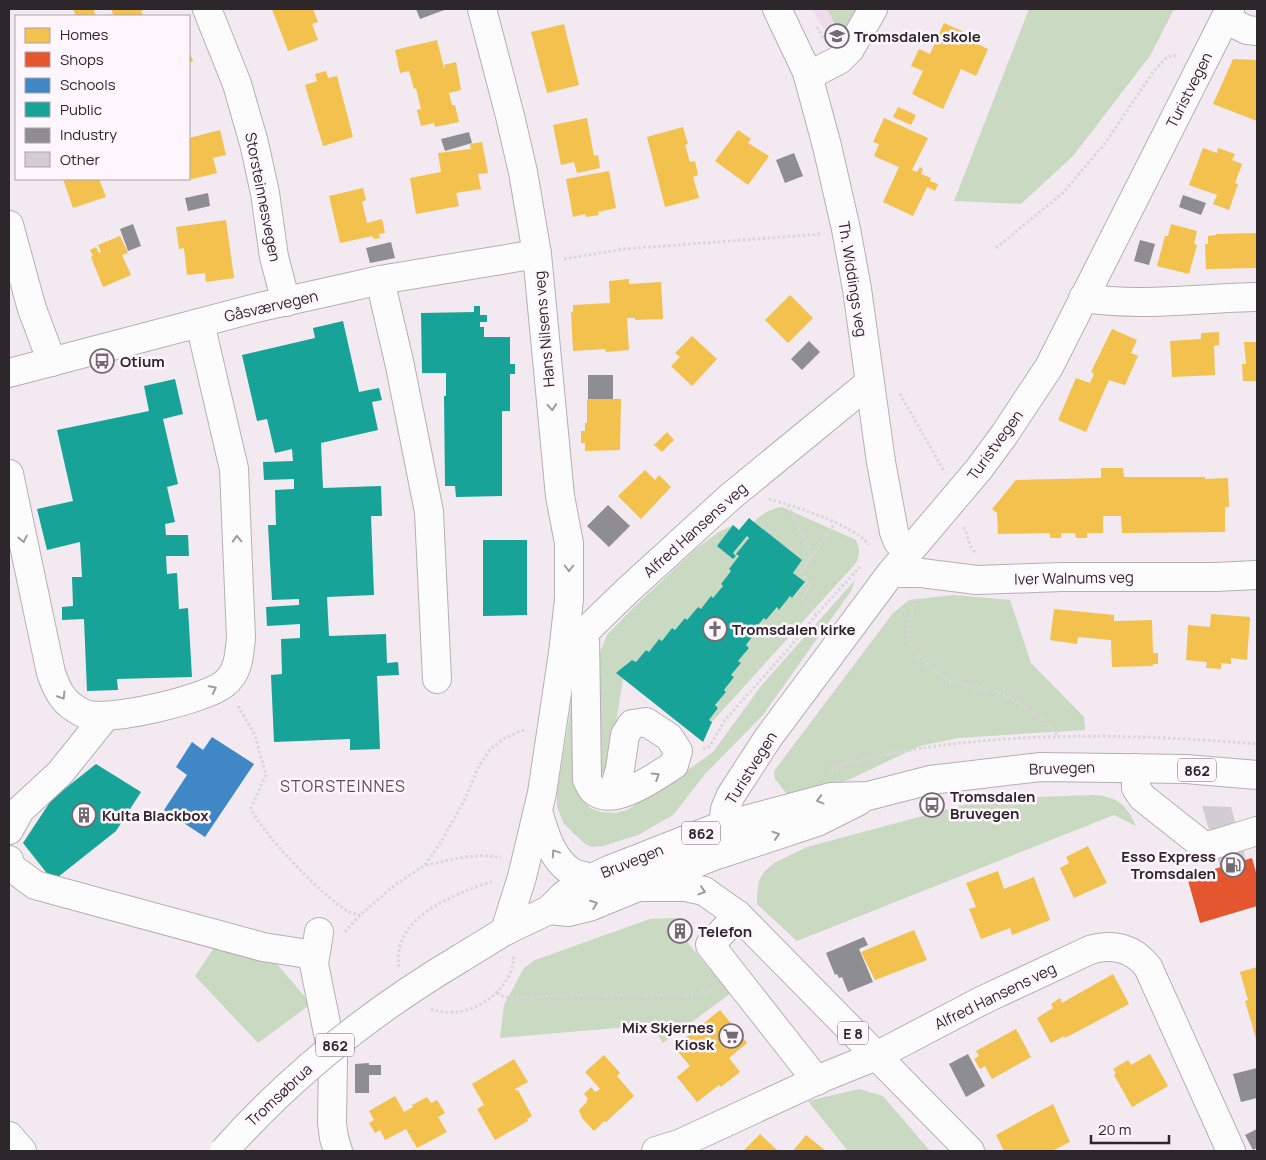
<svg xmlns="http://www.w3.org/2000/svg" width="1266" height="1160" font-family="Manrope,sans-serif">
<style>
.built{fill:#edddec}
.green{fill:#cad9c2}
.homes{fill:#f2c14e}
.shops{fill:#e4572e}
.schools{fill:#3f88c5}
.public{fill:#17a398}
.industry{fill:#8d8d92}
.building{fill:#d3ccd3}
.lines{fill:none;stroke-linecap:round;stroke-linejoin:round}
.minor-casing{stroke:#b6afb4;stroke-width:30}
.major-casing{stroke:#b6afb4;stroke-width:30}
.highway-casing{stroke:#b6afb4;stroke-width:30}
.path{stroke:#dad7da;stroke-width:3;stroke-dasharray:2.5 2.5;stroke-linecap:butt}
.minor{stroke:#fdfcfd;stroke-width:28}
.major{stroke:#fdfcfd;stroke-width:28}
.highway{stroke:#fdfcfd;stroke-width:28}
.major-bridge-casing{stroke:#b6afb4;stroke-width:30;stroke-linecap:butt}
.major-bridge{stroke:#fdfcfd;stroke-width:28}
.oneway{stroke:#9f9c9f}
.labels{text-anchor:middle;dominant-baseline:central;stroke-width:5;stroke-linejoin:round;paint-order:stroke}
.shield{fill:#fff5fd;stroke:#6c656b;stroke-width:1}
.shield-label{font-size:14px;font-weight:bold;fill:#2d272c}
.poi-label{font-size:15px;font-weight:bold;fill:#2d272c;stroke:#fff5fd;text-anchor:start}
.street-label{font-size:15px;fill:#2d272c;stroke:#fff5fd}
.neighbourhood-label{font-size:16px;letter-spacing:1px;fill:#5c4e5a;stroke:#fff5fd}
</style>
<rect width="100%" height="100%" fill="#f2e9f1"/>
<path class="built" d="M812,9H863L835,48Z"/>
<g class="green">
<path d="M827,9H860L843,40Z"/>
<path d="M1029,9H1174L1150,56L1073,156L1021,204L954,201Z"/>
<path d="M782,507L856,540C860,549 860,554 856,563L712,722L709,720L718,708L715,705L726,692L724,690L734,677L731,675L741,663L738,661L749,648L746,645L756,633L753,631L764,618L766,620L777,607L779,609L790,596L793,598L805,583L793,573L802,560L754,522C763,513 770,509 782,507Z"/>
<path d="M733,525L717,546L733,559L736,556L733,553L747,536L749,538L737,553L739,556L729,569L731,571L721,584L723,586L713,598L711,597L701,609L698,607L687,620L685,618L675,630L672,628L662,641L659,639L649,652L646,650L636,662L632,660L617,673L623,678L610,762L604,774L600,773L598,657L607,635L634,607L697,548L719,532Z"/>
<path d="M855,580L851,591L763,715L706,773L673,815L638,835L603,846L591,847L584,843L564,824L557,807V793L573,694L580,791L585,802L590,808L601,812L615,813L627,810L664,787L713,752L761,686Z"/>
<path d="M953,595L1010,600L1031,663L1084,717L1085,730L958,738L920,746L846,781L790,798L775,779L774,771L893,613L909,600Z"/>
<path d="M1093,795C1117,796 1127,805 1136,826L1114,815L797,941L757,904V894L759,881L764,872L774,863L807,847L975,802L1005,798Z"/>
<path d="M675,918L687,923L684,938L730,994L663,1043L651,1025L500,1038L504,1005L524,968L535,960L650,919Z"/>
<path d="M218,942L254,951L277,964L311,1004L258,1043L195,976Z"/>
<path d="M859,1089L883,1096L930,1151H848L808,1101Z"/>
</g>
<g class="homes">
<path d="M73,9H93L96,16H76Z"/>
<path d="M111,9H147L141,11L143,16H114Z"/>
<path d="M272,9H313L318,22L312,24L318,40L288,51Z"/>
<path d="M944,23L971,35L969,40L988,49L976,76L961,69L943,109L912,94L923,71L911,66L919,49L930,54Z"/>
<path d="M564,24L579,85L547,93L531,32Z"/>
<path d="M437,40L444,68H445L444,65L456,62L461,90L449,93L452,105H455L459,122L435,127L434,123L421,126L417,110L421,109L416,88L414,89L409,71L400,73L395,50Z"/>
<path d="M189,51L193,61L189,63Z"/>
<path d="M1233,59L1257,60V121L1213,104Z"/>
<path d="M326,71L328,78L337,76L353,137L323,146L305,85L317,81L315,74Z"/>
<path d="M898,107L916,115L911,125L893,117Z"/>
<path d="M587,118L594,156L598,155L600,168L577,173L574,162L561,165L553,125Z"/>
<path d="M884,118L928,138L912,170L917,172L920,167L923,169L921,174L931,178L930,181L938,184L935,191L927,187L913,216L883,202L899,167L874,156L879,144L873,142Z"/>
<path d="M683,127L688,144L685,145L690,162L695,161L698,175L693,177L699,198L665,207L647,137Z"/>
<path d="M220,130L226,155L213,158L217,173L183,181V179H189V138Z"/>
<path d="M738,130L751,139L748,143L769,156L748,185L715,161Z"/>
<path d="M482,142L488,173L478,174L481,189L456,193L459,206L416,214L410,178L441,172L438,153L471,149L470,144Z"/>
<path d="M1203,148L1217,153L1218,148L1235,154L1232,160L1242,164L1235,183L1238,184L1229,210L1213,204L1217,195L1189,185Z"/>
<path d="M609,171L616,208L598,212L599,215L586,217L585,214L573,217L566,179Z"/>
<path d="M63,179H99L106,197L73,208Z"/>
<path d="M363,188L366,200L362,202L367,223L382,219L385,233L379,234L380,238L374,239L372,236L340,243L329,196Z"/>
<path d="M226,220L234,278L206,282L205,273L187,275L184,248L179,249L176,227Z"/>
<path d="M1171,224L1197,231L1194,244L1197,245L1189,274L1157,266L1165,236H1168Z"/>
<path d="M1257,233V268L1206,269L1205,244H1208V236L1216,235V234Z"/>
<path d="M120,236L128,253L122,255L131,275L103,287L91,257L93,256L90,250L96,247L99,253L101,252L98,245Z"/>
<path d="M629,279V284L661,282L663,319L635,320V318H627L629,350L606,352L605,349L573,351L571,312H573V305L610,303L609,281Z"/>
<path d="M790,295L813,318L788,343L765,320Z"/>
<path d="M1112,329L1137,340L1131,353L1138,356L1125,385L1109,380L1086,432L1058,420L1076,378L1090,383L1094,374L1091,372Z"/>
<path d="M1219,332V345L1214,346L1215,375L1172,377L1170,341L1201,339V333Z"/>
<path d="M692,336L717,359L692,386L671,366L680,357L675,353Z"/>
<path d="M1244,342H1257V381H1243L1242,364H1246Z"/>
<path d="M587,399H621L620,450L585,451V443H581V431H585V423H587Z"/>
<path d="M667,432L674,440L662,452L654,445Z"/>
<path d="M1101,468H1123L1124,477H1205V479L1228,478L1229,507H1225V532L1122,533L1121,516H1103V533H1087V538H1076L1075,533H1061V538H1050V533L998,534L997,513L992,509L1016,480L1101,478Z"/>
<path d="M645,470L655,480L659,475L671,487L641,519L618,496Z"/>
<path d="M1054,609L1114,615V621L1152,620L1153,653H1158V664H1153V666L1112,667L1111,640L1078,637L1077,644L1050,640Z"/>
<path d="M1211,614L1250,617L1247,660L1231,658V664L1221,663V669L1206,668L1207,662L1186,660L1188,625L1210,627Z"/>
<path d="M1088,846L1107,883L1074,898L1060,868L1069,863L1066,857Z"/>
<path d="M998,871L1004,889L1034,877L1050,920L1012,935L1010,928L981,939L969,909L976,907L966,883Z"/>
<path d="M914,930L927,960L875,980L861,952Z"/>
<path d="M1257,967V1042L1245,1001L1248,1000L1240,972Z"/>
<path d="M1113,974L1129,1004L1065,1038L1064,1036L1051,1043L1037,1018L1053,1008L1051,1004L1060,998L1062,1003Z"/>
<path d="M720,1010L747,1043L729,1058L740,1072L721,1087L719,1085L697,1102L677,1077L690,1066L674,1047Z"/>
<path d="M1016,1029L1031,1057L992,1079L985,1066L980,1069L974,1059L979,1056L976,1051Z"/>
<path d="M1150,1054L1168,1086L1132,1107L1114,1075L1116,1073L1113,1069L1128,1060L1131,1065Z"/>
<path d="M604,1055L620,1073L617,1076L634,1096L606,1122L604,1121L594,1131L582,1118L579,1110L587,1102L586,1101L588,1099L584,1094L591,1087L595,1092L600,1089L585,1072Z"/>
<path d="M514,1059L528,1082L515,1089L516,1091L518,1090L532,1116L527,1119L528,1121L495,1140L477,1109L484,1105L472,1084Z"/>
<path d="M395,1096L404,1112L413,1107L412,1105L427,1097L431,1103L437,1100L445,1113L438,1117L447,1132L417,1148L406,1129L385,1140L380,1130L375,1133L369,1123L374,1120L369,1111Z"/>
<path d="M1053,1104L1070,1142L1052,1151H1004L996,1135Z"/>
<path d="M760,1134L778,1151H743Z"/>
<path d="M806,1135L826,1151H793Z"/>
</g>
<path class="shops" d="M1252,858L1257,876V906L1200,923L1187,877Z"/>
<path class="schools" d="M212,737L254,764L205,837L164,810L187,775L176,767L192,742L203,750Z"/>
<g class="public">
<path d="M474,306H480V315H487V322H480V327H484V337H510V364H515V374H510V411H502V496L456,497L455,486H445L444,396H446V373H422L421,313L474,312Z"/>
<path d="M343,321L359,392L379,388L382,400L372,402L378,430L321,443L323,488L381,486L382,516H371L374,595L327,597L329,636L386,634L387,663L398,662L399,675L377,676L380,749L350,750V739L274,742L271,675L282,674L281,639L300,638V624L267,626L266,607L299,605V599L272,600L268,525H276L275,490L294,489V479L264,480L263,462L293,461L292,449L275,453L267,419L257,421L242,355L315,338L313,328Z"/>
<path d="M175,379L183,414L163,419L178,484L167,487L175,522L165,524L166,535H188L189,556H166L167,574L177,573L179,609L188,608L192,677L117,679L118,690L87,691L84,619L62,620V607L73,606L72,577H82L80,542L47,550L37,509L73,501L57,430L149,411L144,386Z"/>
<path d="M749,518L802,560L793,573L805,582L792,598L790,596L779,610L777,607L766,620L764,618L753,631L756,632L746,645L749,648L738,661L741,663L731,675L734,677L724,690L726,692L715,705L718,708L709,720L712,722L703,742L616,673L632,660L636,662L646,650L649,652L659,639L662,641L672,628L675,630L685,618L687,620L698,607L701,609L711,596L713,598L723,586L721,584L731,571L729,569L739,556L736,554L749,538L747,536L733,553L736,556L733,559L717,546L733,525L739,530Z"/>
<path d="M483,540H527V615L483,616Z"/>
<path d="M96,764L141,792L116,831L53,881L23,843L52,799Z"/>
</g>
<g class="industry">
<path d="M416,9H447L420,19Z"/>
<path d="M469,132L472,143L445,151L441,139Z"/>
<path d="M794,153L803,176L785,183L776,160Z"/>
<path d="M208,193L210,206L188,211L185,198Z"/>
<path d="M1183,195L1206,203L1201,215L1179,207Z"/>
<path d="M133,224L141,246L128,251L120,229Z"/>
<path d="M1140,240L1155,244L1149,265L1134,261Z"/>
<path d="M391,242L395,258L370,263L366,248Z"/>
<path d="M809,341L820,352L802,370L791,359Z"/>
<rect x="588" y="375" width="25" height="24"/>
<path d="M608,505L630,526L609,547L587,526Z"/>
<path d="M864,937L868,945L859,949L873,982L848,992L842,977L839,978L837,974L835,975L826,953Z"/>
<path d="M968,1054L985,1086L966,1097L949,1064Z"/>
<path d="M369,1063V1065H381V1075H369V1093H355V1064Z"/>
<path d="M1257,1068V1098L1241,1102L1233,1074Z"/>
<path d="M1257,1129V1148L1253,1150L1245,1135Z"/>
</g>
<path class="building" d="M1202,806L1231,807L1246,860L1220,867Z"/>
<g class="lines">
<g class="minor-casing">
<g id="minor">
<path d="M207,9L237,84L254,143L265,193L274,257L286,302"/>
<path d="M482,9L510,116L523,172L537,254L560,496L569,543V599L563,653L542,793L522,877L505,931"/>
<path d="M777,9L807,72L827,146L846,229L857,289L881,462L894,532L898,542L908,553"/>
<path d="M1225,19L1247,30L1257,31"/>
<path d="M808,76L839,60L850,49L873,9"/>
<path d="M9,225L32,309L52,362"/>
<path d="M380,280L400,366L429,512L437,679"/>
<path d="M1083,298C1141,307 1199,298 1257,297"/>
<path d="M9,373L260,307L350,287L380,280L537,254"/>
<path d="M9,474L51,673C58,693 64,704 83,713C104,724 206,699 224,684C239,672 239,656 241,638L234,469L200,323"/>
<path d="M891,573H921L977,580L1062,577H1215L1257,575"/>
<path d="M585,632L587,780C589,783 590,787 593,790C612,809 656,776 674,765L678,751L669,737L646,722L632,724L625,735L620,769L612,795"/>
<path d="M563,653L628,590L730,497L869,383"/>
<path d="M1136,768V788L1142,797L1205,847L1257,831"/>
<path d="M538,811C544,832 552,860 572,872C577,875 585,876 591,878"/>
<path d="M9,830L20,810L60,773L105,717"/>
<path d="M729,849L723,826L725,809L731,795L768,738L891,573L979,469L1004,435L1049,367L1230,9"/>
<path d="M9,860L11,867L35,885L263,947L314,955"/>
<path d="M738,915L710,945L817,1081"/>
<path d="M319,932L314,964L333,1058L332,1123L334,1138L338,1151"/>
<path d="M656,1151L679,1144L824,1077L876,1056L983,1000L1090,950C1113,943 1133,948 1148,967L1231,1151"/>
</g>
</g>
<g class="major-casing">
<g id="major">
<path d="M549,910L569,912L589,907L711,857L817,822L859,801"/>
<path d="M461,958L505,931L549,910L564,895L583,882L609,870L716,828L831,797L868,796L930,780L1041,767L1186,769L1257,775"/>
</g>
</g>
<g class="highway-casing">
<g id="highway">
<path d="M636,887H686L704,891L738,915L970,1151"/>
<path d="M9,1136L22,1151"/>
</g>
</g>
<g class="path">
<path d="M817,27L824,39"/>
<path d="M996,248L1063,193L1106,142L1153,72L1167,57L1177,55"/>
<path d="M564,259L624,249L821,234"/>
<path d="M900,394L944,471"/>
<path d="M769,499C794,506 854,525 869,545"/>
<path d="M788,505L812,556"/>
<path d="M964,527L971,547L976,553"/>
<path d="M916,599C913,610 908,622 908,633C908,648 939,677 952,682C969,686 988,689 1005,696C1025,705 1043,720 1058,736"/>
<path d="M816,615L803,598L810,585L802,572L812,556L835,523"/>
<path d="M238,706L255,735L266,775L251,808C260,832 323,896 346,910C350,913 355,914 360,915"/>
<path d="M703,749L710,746L725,720L790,647L816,615L860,567"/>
<path d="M831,769C873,755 918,748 961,743C1060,732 1159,736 1257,744"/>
<path d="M426,865C451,860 475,852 501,858"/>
<path d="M345,932L360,915L395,885L425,865L439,845L454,819L466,797L478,768L490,749L505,738L520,731L525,730"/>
<path d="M399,967C391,917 455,894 493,881"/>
<path d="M497,993L504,997L514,998L568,995H686L708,992L712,990"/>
<path d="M431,1009C466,1022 510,995 514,958L511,959"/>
</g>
<use href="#minor" class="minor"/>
<use href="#major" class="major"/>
<use href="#highway" class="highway"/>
<g class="major-bridge-casing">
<path id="major-bridge" d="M224,1151C293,1073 372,1011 461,958"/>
</g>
<use href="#major-bridge" class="major-bridge"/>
</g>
<defs><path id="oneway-chevron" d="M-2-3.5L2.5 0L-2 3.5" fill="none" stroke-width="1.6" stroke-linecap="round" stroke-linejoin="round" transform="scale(1.25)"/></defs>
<g class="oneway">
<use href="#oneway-chevron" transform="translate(552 407) rotate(85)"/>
<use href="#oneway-chevron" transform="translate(23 539) rotate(78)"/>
<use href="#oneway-chevron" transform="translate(237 539) rotate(-92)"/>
<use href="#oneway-chevron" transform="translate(569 568) rotate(90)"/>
<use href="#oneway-chevron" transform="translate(213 689) rotate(-28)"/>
<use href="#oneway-chevron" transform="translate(62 696) rotate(58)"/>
<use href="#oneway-chevron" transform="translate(656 776) rotate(-32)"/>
<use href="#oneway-chevron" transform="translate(820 800) rotate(165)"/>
<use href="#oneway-chevron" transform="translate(776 835) rotate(-18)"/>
<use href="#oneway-chevron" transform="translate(555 853) rotate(-124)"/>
<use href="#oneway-chevron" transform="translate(702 891) rotate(18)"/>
<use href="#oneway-chevron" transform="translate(594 904) rotate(-21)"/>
</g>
<defs>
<g id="school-ring" transform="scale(1.25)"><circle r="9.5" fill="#fff5fd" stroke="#726b71" stroke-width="1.5"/><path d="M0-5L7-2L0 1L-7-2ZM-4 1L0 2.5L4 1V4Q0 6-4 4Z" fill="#726b71"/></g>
<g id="bus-ring" transform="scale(1.25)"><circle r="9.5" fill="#fff5fd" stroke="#726b71" stroke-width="1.5"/><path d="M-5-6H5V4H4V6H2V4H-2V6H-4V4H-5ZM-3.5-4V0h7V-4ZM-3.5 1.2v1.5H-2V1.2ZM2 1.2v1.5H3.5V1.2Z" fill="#726b71"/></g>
<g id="church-ring" transform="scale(1.25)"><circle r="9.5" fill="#fff5fd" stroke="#726b71" stroke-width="1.5"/><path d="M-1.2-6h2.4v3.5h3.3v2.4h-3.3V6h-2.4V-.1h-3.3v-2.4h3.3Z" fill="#726b71"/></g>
<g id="building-ring" transform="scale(1.25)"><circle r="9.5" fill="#fff5fd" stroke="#726b71" stroke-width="1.5"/><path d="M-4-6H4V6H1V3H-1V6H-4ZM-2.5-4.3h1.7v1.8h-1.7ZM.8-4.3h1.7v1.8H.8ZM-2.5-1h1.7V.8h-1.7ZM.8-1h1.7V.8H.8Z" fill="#726b71"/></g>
<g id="fuel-ring" transform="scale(1.25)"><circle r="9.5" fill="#fff5fd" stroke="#726b71" stroke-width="1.5"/><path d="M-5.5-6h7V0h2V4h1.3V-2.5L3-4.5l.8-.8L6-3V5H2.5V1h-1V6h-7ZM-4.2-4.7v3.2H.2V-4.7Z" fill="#726b71"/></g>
<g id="supermarket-ring" transform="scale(1.25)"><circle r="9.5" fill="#fff5fd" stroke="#726b71" stroke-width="1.5"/><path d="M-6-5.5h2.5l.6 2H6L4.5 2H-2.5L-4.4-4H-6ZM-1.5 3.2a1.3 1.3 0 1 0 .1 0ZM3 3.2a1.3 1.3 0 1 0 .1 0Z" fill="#726b71"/></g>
</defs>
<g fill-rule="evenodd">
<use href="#school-ring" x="837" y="36"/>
<use href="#bus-ring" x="102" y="361"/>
<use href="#church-ring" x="715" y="629"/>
<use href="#bus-ring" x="932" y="805"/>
<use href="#building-ring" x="84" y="815"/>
<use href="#fuel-ring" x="1233" y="865"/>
<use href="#building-ring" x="680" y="931"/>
<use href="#supermarket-ring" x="731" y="1036"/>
</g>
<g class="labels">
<g class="shield">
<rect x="1178" y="758.5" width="38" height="23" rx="4"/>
<rect x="682" y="821.5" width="38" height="23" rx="4"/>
<rect x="838" y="1021.5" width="30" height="23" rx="4"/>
<rect x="316" y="1033.5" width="38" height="23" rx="4"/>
</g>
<g class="shield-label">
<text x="1197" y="770">862</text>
<text x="701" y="833">862</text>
<text x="853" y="1033">E 8</text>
<text x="335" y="1045">862</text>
</g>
<g class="poi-label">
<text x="854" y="36">Tromsdalen skole</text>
<text x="120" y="361">Otium</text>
<text x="732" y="629">Tromsdalen kirke</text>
<text x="950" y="796">Tromsdalen<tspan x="950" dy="17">Bruvegen</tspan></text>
<text x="102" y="815">Kulta Blackbox</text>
<text x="1216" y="856" text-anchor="end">Esso Express<tspan x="1216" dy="17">Tromsdalen</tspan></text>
<text x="698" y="931">Telefon</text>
<text x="714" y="1027" text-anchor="end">Mix Skjernes<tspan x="714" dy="17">Kiosk</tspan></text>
</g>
<g class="street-label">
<text transform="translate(1189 90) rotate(-63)">Turistvegen</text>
<text transform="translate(263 197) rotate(79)">Storsteinnesvegen</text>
<text transform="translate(853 279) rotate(81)">Th. Widdings veg</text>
<text transform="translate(271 306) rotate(-13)">Gåsværvegen</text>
<text transform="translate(544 329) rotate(-95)">Hans Nilsens veg</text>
<text transform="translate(995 445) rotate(-54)">Turistvegen</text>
<text transform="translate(695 530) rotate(-42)">Alfred Hansens veg</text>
<text transform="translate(1074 578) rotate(-1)">Iver Walnums veg</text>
<text transform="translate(751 768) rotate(-58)">Turistvegen</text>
<text transform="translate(1062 768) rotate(-2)">Bruvegen</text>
<text transform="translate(632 861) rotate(-22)">Bruvegen</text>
<text transform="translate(995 996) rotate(-26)">Alfred Hansens veg</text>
<text transform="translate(279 1095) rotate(-43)">Tromsøbrua</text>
</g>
<g class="neighbourhood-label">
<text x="343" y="786">STORSTEINNES</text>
</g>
</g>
<rect width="1266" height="1160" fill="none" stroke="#2d272c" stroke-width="20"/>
<rect x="15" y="15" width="175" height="165" fill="#fff5fd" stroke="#aba3a9"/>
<rect x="25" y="28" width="25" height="15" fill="#f2c14e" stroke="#aba3a9"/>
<text x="60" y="40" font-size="15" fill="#2d272c">Homes</text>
<rect x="25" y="52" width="25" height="15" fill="#e4572e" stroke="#aba3a9"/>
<text x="60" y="65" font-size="15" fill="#2d272c">Shops</text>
<rect x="25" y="78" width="25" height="15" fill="#3f88c5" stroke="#aba3a9"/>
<text x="60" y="90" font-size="15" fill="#2d272c">Schools</text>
<rect x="25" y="102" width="25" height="15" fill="#17a398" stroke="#aba3a9"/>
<text x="60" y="115" font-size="15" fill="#2d272c">Public</text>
<rect x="25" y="128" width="25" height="15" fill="#8d8d92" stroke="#aba3a9"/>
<text x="60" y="140" font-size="15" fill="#2d272c">Industry</text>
<rect x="25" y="152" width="25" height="15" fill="#d3ccd3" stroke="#aba3a9"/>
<text x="60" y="165" font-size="15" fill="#2d272c">Other</text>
<path d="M1091 1135v8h78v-8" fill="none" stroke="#2d272c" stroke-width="2.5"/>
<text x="1098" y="1135" font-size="15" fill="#2d272c" stroke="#fff5fd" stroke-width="4" paint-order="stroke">20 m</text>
</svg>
